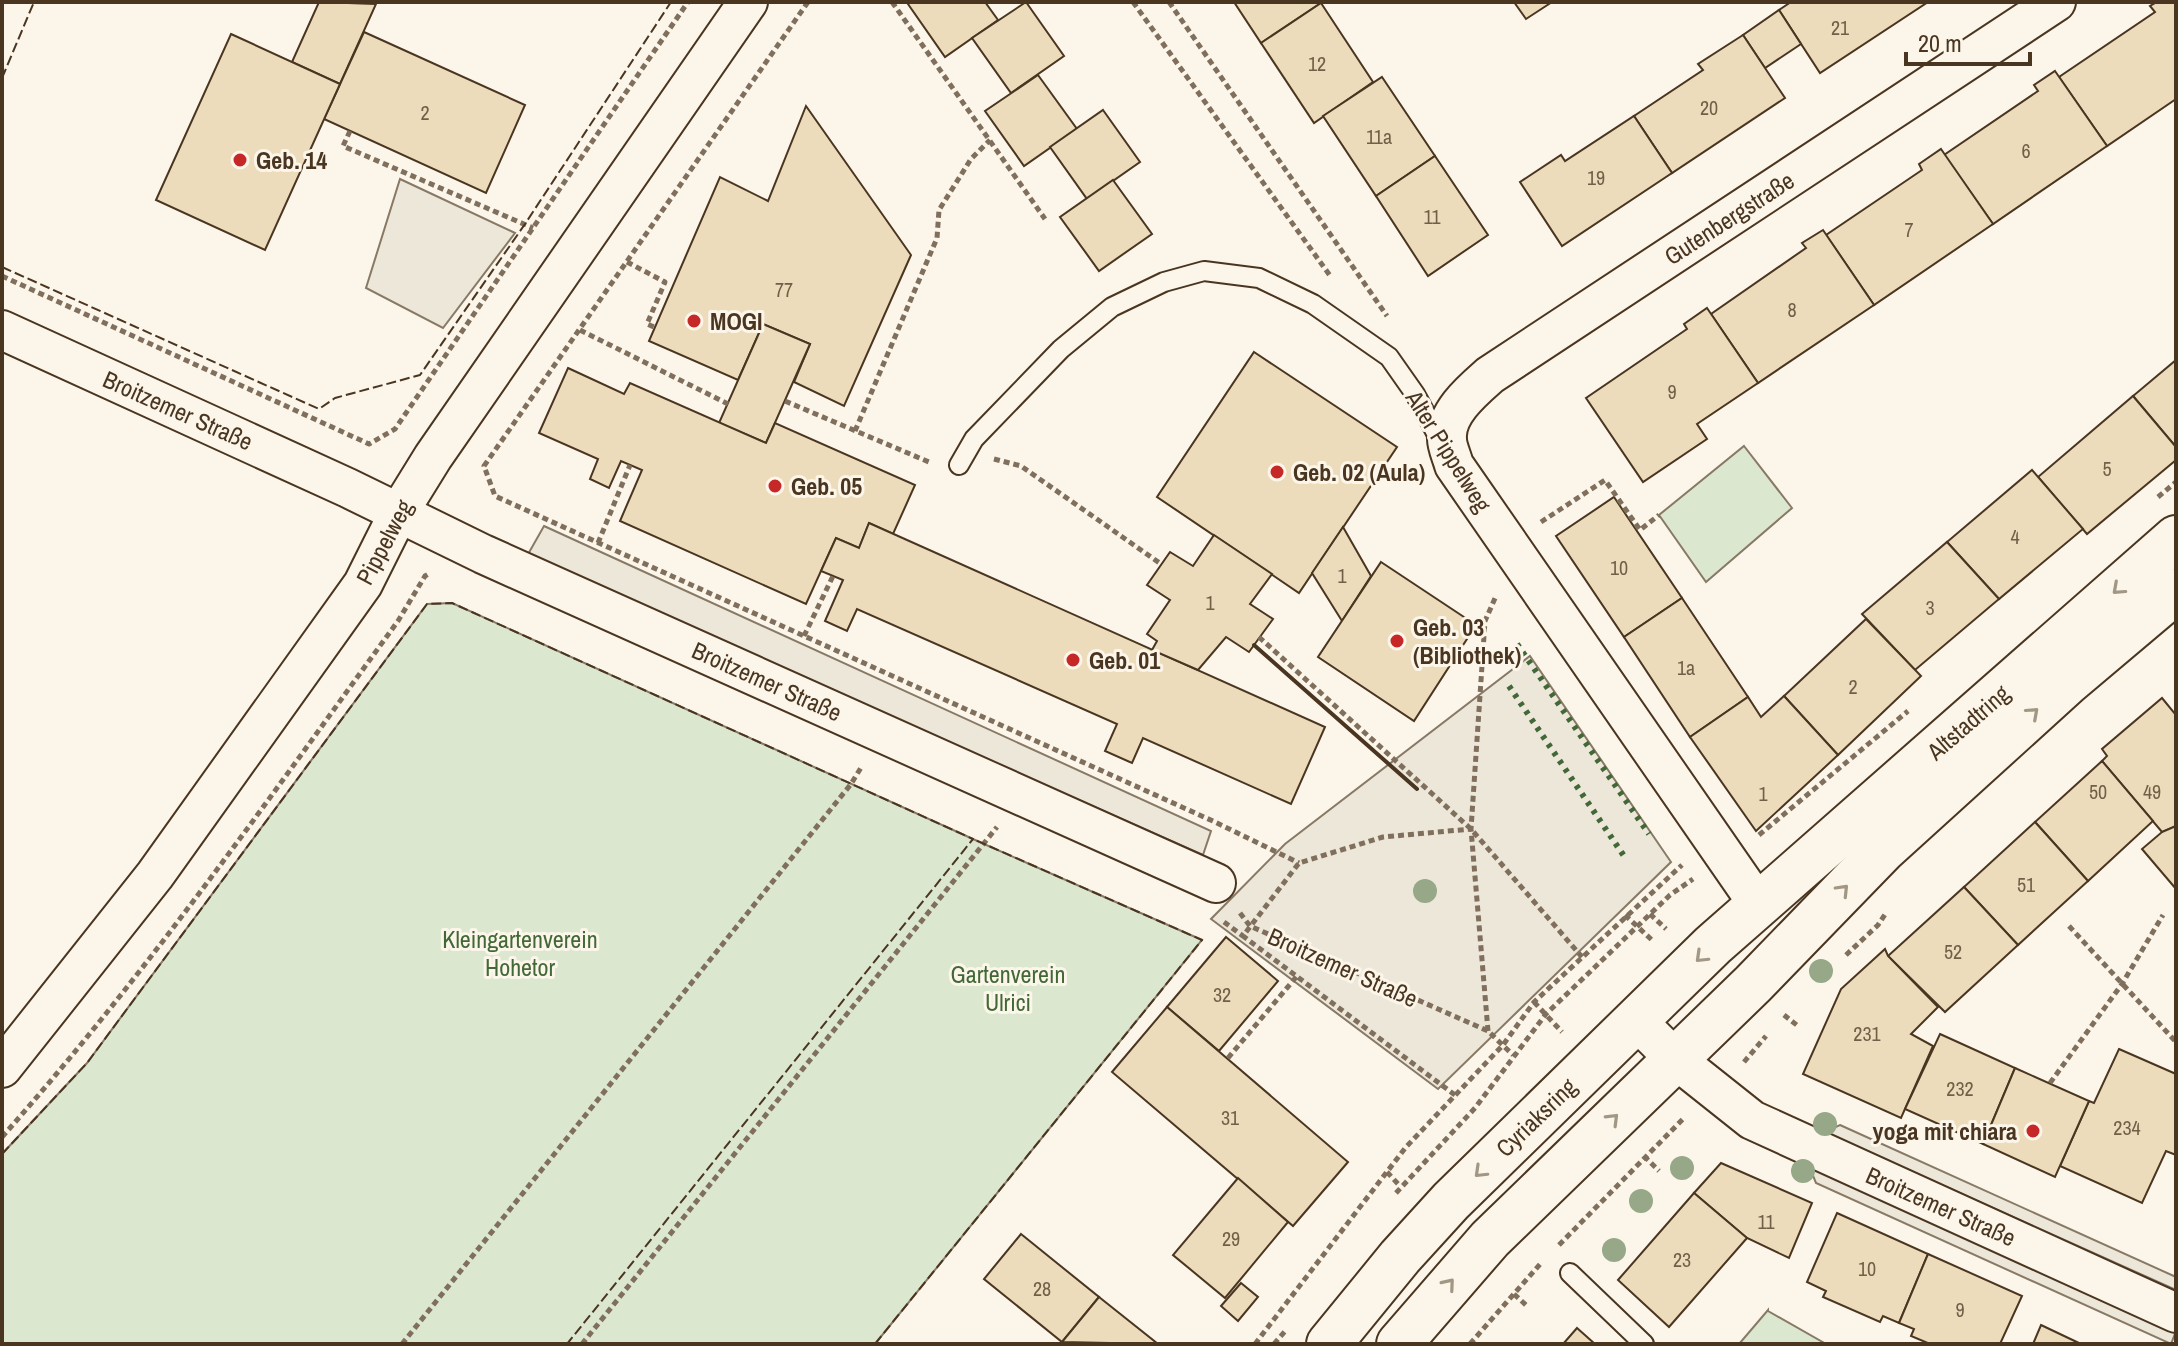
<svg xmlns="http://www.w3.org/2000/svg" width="2178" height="1346" font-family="'Archivo Narrow',sans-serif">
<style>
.green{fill:#dce7d0;stroke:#887966;stroke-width:2}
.parking{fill:#ede7d9;stroke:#887966;stroke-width:2}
.building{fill:#ecdcbc;stroke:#4a3520;stroke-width:2}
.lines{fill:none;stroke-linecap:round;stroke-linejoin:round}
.service-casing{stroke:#4a3520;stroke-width:22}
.minor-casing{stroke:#4a3520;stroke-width:42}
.secondary-casing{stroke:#4a3520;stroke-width:48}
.path{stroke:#7f6f5c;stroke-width:5;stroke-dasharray:6 4;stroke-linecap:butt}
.service{stroke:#fbf6e9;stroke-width:18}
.minor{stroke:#fbf6e9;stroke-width:38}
.secondary{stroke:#fbf6e9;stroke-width:44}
.hedge{stroke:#436837;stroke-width:6;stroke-dasharray:4 6;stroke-linecap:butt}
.fence{stroke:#4a3520;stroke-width:2;stroke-dasharray:10 4;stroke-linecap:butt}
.wall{stroke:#4a3520;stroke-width:4}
.tree{fill:#96a887}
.oneway{stroke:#a29684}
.poi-dot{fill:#c62828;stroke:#fbf6e9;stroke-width:3}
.labels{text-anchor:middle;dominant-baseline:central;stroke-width:6;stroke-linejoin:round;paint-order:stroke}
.number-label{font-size:20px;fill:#725f47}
.poi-label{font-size:24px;font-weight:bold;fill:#4a3520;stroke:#fbf6e9;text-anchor:start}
.street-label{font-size:24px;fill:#4a3520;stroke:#fbf6e9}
.park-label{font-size:24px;fill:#436837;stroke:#fbf6e9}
</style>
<rect width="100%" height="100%" fill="#fbf6e9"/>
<g class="green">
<path d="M1744,446L1792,508L1706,582L1659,515Z"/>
<path d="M452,603L984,844L1202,940L875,1344H2V1154L87,1063L427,604Z"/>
<path d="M1768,1310V1311L1826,1344H1739Z"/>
</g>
<g class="parking">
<path d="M400,179L515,233L443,328L366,288Z"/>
<path d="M544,526L1211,831L1203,855L527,556Z"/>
<path d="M1530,656L1671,862L1438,1089L1211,919L1285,844Z"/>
<path d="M1840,1125L2176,1277V1290L1824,1132Z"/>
<path d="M1809,1166L2176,1331L2171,1344L1816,1183Z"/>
</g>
<g class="building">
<path d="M319,2L376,4L340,84L292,62Z"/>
<path d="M911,2H985L998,20L945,57L908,4Z"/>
<path d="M1026,2L1064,56L1011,93L972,38Z"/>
<path d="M1234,2H1320L1321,3L1261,43Z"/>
<path d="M1514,2H1552L1526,19Z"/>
<path d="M1791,2H1928L1820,73L1779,10Z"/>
<path d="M2157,2H2176V99L2107,146L2059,77L2155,12L2150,6Z"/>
<path d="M1321,3L1373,82L1314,123L1261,43Z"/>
<path d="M1779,10L1801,44L1765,68L1743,35Z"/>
<path d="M364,32L525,105L486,193L324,119Z"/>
<path d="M231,34L340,84L265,250L156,200Z"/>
<path d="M1743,35L1785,98L1672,173L1634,116L1703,70L1698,64Z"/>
<path d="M2055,71L2107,146L1993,224L1944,155L2038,91L2034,85Z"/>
<path d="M1038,75L1077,129L1024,166L985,111Z"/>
<path d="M1382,77L1435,156L1376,196L1323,116Z"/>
<path d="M806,106L911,255L844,406L794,382L810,344L763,324L738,380L649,341L720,177L768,201Z"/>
<path d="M1103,110L1140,162L1087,199L1050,147Z"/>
<path d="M1634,116L1672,173L1562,246L1520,182L1561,155L1565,161Z"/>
<path d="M1941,149L1993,224L1874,305L1826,235L1922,170L1919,164Z"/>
<path d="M1435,156L1488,235L1428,276L1376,196Z"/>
<path d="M1113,180L1152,234L1099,271L1060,217Z"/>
<path d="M1823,230L1874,305L1758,383L1711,314L1806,248L1802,243Z"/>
<path d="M1707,308L1758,383L1697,424L1707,439L1643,482L1586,398L1687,329L1684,324Z"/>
<path d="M763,324L810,344L766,443L719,423Z"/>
<path d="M1254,352L1397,447L1299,593L1157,497Z"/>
<path d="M2176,360V447L2133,396Z"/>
<path d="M568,368L624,394L630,383L766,443L775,423L915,485L893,534L869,523L859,548L836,538L806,604L620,521L642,470L621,461L609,488L590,479L598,459L539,433Z"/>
<path d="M2133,396L2176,447V460L2087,534L2038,477Z"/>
<path d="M2032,470L2083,529L1999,599L1947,542Z"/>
<path d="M1614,497L1682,598L1624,637L1556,536Z"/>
<path d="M869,523L1325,727L1291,804L1143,738L1132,763L1105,751L1117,724L857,609L847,631L825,621L843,580L821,571L836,538L859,548Z"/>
<path d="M1343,527L1371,576L1342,621L1312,573Z"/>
<path d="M1214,535L1272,574L1250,604L1273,619L1249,652L1226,637L1198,670L1152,650L1157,641L1147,634L1170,600L1147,585L1170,552L1193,566Z"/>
<path d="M1947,542L1999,599L1915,670L1862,614Z"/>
<path d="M1381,562L1476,625L1414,721L1318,657Z"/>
<path d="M1682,598L1748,697L1690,737L1624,637Z"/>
<path d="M1866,619L1921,676L1838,755L1784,696Z"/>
<path d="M1784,696L1838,755L1756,831L1690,737L1748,697L1761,717Z"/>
<path d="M2162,698L2176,715V826L2162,832L2102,761L2107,756L2102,749Z"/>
<path d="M2102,761L2153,821L2088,881L2035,822Z"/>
<path d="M2035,822L2088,881L2018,945L1964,887Z"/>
<path d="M2176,826V889L2142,849L2162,832Z"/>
<path d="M1964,887L2018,945L1945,1012L1888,956Z"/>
<path d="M1226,937L1278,981L1219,1051L1167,1007Z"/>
<path d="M1885,949L1888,956L1938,1007L1911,1034L1933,1046L1901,1118L1803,1074L1841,989Z"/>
<path d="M1167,1007L1348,1162L1293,1226L1112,1072Z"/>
<path d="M1940,1034L2015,1068L1983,1144L1905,1109Z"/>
<path d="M2119,1049L2176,1074V1155L2166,1151L2142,1203L2060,1166L2089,1101L2094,1103Z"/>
<path d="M2015,1068L2089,1101L2055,1177L1983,1144Z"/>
<path d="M1721,1163L1812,1203L1789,1258L1747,1238L1694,1193Z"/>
<path d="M1238,1178L1288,1222L1225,1298L1173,1255Z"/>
<path d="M1694,1193L1747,1238L1669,1327L1618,1280Z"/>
<path d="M1837,1213L1928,1254L1899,1323L1883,1316L1880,1322L1823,1297L1826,1291L1807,1282Z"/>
<path d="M1021,1234L1099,1297L1062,1342L984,1279Z"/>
<path d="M1928,1254L2022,1296L2000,1344H1930L1911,1336L1914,1329L1899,1323Z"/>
<path d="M1241,1283L1258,1297L1238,1321L1221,1306Z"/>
<path d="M1099,1297L1158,1344L1062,1342Z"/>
<path d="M2041,1325L2081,1344H2033Z"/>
<path d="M1577,1328L1595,1344H1563Z"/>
</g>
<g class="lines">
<g class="service-casing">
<g id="service">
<path d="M959,465L974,439L1061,349L1112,307L1164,282L1204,271L1259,278L1313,304L1389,357L1415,394L1441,442"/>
<path d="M1570,1273L1644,1344"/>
</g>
</g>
<g class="minor-casing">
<g id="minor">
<path d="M2,330L348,488L483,554L1216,883"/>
<path d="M1758,904L1454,465C1452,457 1447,447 1447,439C1445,413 1473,390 1490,375L2056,2"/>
<path d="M1636,1020L1674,1058L1752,1120L2176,1313"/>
<path d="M2,1068L155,875L363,584L399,512L433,457L748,2"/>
</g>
</g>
<g class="secondary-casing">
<g id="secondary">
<path d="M1329,1344L1400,1257L1451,1201L1713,945L2176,538"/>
<path d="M1399,1344L1490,1239L1753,984L1883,850L2067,683L2176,591"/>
</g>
</g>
<g class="path">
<path d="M808,2L484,466L495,496L1215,822L1299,863"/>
<path d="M892,2L1045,219"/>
<path d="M1133,2L1331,277"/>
<path d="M1169,2L1387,316"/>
<path d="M350,131L343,146L533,228"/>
<path d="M627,262L665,282L647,324L654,327"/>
<path d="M2,276L369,444L395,429L688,2"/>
<path d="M580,330L728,404"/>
<path d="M785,401L929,462"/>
<path d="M855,431L937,238L939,210L971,159L990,140"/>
<path d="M994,459L1021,466L1161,564"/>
<path d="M2158,497L2176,482"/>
<path d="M1541,522L1605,480L1640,530L1659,515"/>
<path d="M598,543L630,465"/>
<path d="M804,636L833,576"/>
<path d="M1259,637L1471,829L1582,957"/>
<path d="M1759,835L1908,711"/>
<path d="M1240,913L1250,926L1488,1031L1513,1055"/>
<path d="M1650,914L1666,929"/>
<path d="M1625,915L1654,942"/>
<path d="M1224,922L1243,936"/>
<path d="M2069,926L2176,1042"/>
<path d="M1846,955L1878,925L1886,913"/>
<path d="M1534,1002L1562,1032"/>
<path d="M1784,1015L1798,1026"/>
<path d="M1488,1031L1471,829L1485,621L1496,596"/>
<path d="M1228,1058L1297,976"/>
<path d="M1744,1062L1766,1036"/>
<path d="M2050,1083L2122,984L2163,915"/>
<path d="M1455,1095L1243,936L1299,863L1383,837L1471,829"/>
<path d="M2,1137C146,975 270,797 398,621L425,576L430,573"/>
<path d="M1644,1156L1659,1171"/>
<path d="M1387,1172L1400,1186"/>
<path d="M1396,1193L1475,1108L1546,1014L1670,895L1693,879"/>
<path d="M1559,1245L1684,1118"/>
<path d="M1514,1294L1527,1306"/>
<path d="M402,1344L851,784L862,766"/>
<path d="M582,1344L997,827"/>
<path d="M1255,1344L1406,1147L1503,1045L1534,1002L1682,865"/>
<path d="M1274,1344L1287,1329"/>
<path d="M1470,1344L1541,1263"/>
</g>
<use href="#service" class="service"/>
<use href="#minor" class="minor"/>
<use href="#secondary" class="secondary"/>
<g class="hedge">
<path d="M1517,644L1649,834"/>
<path d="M1509,686L1626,859"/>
</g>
<g class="fence">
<path d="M2,78L34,2"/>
<path d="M2,267L319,409L335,398L420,375L525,224L671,2"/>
<path d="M2,1154L87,1063L427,604L452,603L973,839L567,1344"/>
<path d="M875,1344L1202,940L973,839"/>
</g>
<path class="wall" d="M1254,645L1417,789"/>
</g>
<g class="tree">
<circle cx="1425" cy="891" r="12"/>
<circle cx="1821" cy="971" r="12"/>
<circle cx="1825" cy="1124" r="12"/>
<circle cx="1682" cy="1168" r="12"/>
<circle cx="1803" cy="1171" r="12"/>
<circle cx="1641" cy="1201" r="12"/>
<circle cx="1614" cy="1250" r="12"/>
</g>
<defs><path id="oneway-chevron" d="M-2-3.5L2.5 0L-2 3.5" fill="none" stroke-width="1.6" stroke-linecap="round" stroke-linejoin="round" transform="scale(2)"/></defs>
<g class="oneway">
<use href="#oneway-chevron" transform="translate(2118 589) rotate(138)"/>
<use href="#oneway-chevron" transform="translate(2033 713) rotate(-42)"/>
<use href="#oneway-chevron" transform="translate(1843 890) rotate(-46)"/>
<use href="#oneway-chevron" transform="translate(1701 957) rotate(136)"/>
<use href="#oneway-chevron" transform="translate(1613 1119) rotate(-45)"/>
<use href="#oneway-chevron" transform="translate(1480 1172) rotate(136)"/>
<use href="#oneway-chevron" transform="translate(1449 1284) rotate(-50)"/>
</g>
<g class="poi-dot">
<circle cx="240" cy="160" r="8"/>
<circle cx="694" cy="321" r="8"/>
<circle cx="1277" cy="472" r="8"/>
<circle cx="775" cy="486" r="8"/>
<circle cx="1397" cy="641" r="8"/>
<circle cx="1073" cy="660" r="8"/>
<circle cx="2033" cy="1131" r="8"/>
</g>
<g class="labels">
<g class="number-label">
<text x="1840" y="27">21</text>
<text x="1317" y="63">12</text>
<text x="1709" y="107">20</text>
<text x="425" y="112">2</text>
<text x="1379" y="136">11a</text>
<text x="2026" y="150">6</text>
<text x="1596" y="177">19</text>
<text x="1432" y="216">11</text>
<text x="1909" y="229">7</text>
<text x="784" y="289">77</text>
<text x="1792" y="309">8</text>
<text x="1672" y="391">9</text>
<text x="2107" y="468">5</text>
<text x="2015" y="536">4</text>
<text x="1619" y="567">10</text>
<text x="1342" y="575">1</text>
<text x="1210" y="602">1</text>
<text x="1930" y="607">3</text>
<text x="1686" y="667">1a</text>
<text x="1853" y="686">2</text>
<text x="2098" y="791">50</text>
<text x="2152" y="791">49</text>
<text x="1763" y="793">1</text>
<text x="2026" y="884">51</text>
<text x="1953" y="951">52</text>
<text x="1222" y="994">32</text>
<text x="1867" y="1033">231</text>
<text x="1960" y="1088">232</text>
<text x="1230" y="1117">31</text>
<text x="2127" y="1127">234</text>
<text x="1766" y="1221">11</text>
<text x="1231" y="1238">29</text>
<text x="1682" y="1259">23</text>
<text x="1867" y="1268">10</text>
<text x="1042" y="1288">28</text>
<text x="1960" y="1309">9</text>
</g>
<g class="poi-label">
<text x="256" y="160">Geb. 14</text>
<text x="710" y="321">MOGI</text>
<text x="1293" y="472">Geb. 02 (Aula)</text>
<text x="791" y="486">Geb. 05</text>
<text x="1413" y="627">Geb. 03<tspan x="1413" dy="28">(Bibliothek)</tspan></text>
<text x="1089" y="660">Geb. 01</text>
<text x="2017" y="1131" text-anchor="end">yoga mit chiara</text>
</g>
<g class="street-label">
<text transform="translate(1729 218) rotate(-33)">Gutenbergstraße</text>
<text transform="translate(178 410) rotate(24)">Broitzemer Straße</text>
<text transform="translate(1449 451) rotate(58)">Alter Pippelweg</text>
<text transform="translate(384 542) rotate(-62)">Pippelweg</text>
<text transform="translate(767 681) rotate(24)">Broitzemer Straße</text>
<text transform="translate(1968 722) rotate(-41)">Altstadtring</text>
<text transform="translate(1343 967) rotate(24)">Broitzemer Straße</text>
<text transform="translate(1536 1117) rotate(-44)">Cyriaksring</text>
<text transform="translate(1941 1206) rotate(24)">Broitzemer Straße</text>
</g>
<g class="park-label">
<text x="520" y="939">Kleingartenverein<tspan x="520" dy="28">Hohetor</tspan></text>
<text x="1008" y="974">Gartenverein<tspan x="1008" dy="28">Ulrici</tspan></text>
</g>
</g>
<rect width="2178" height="1346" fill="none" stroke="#4a3520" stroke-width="8"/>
<path d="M1906 52v12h124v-12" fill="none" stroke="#4a3520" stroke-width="4"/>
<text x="1918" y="52" font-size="24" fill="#4a3520" stroke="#fbf6e9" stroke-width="6" paint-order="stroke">20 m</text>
</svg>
